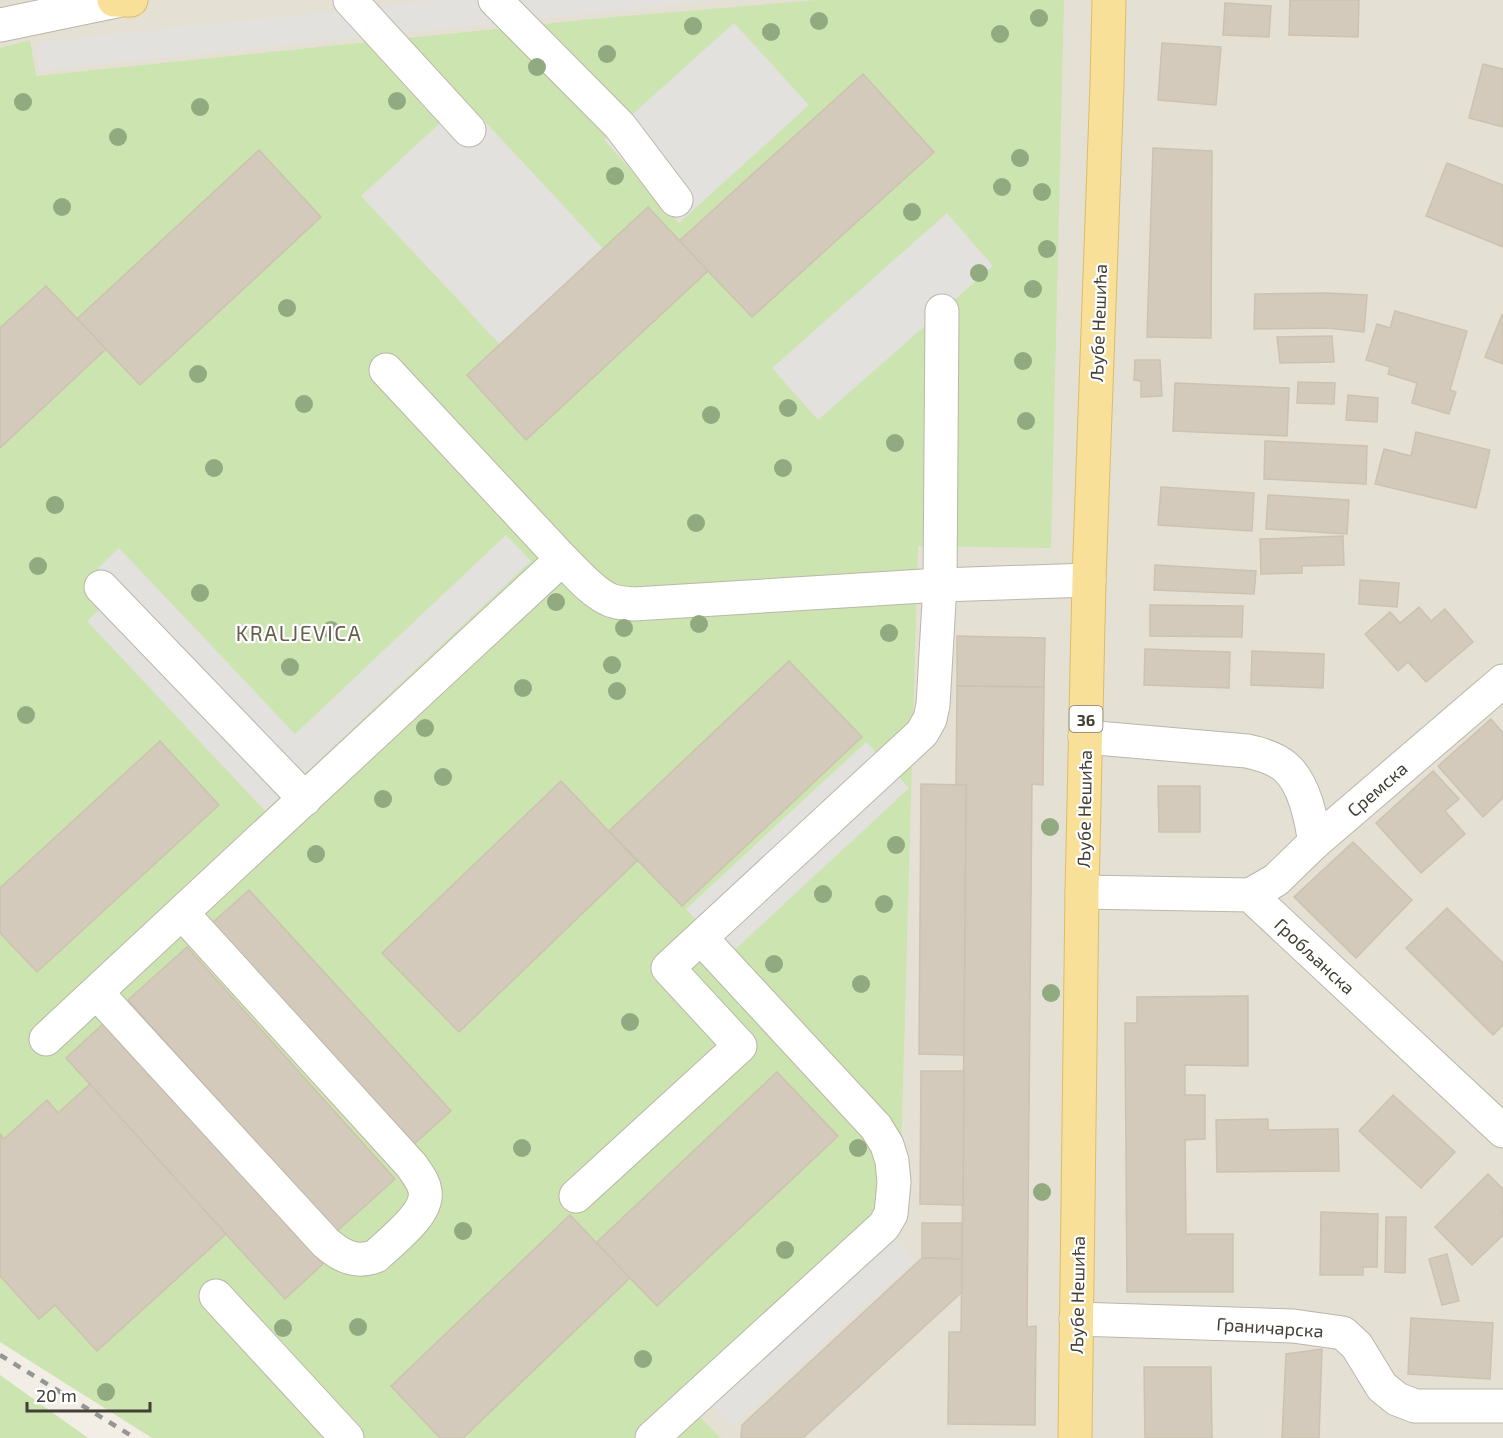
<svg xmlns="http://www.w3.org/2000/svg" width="1503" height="1438" font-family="'Exo 2',sans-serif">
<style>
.residential{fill:#e5e0d4}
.green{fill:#cbe4b0}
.parking{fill:#e3e1dd}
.building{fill:#d3cabc;stroke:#cdc2af;stroke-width:1.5}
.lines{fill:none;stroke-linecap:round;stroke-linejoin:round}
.minor-casing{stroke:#bcb6a9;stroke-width:35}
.major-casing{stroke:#dcbd69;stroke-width:35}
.minor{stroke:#fff;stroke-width:33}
.major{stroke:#f8e098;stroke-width:33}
.rail{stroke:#959595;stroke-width:4.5;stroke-dasharray:8 8;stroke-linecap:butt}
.tree{fill:#92aa80}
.labels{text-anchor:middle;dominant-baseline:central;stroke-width:4.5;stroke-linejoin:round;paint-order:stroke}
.shield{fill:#fff;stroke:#7c7972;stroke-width:1.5}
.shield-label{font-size:16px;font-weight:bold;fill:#443f35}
.street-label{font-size:18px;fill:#443f35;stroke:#fff}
.quarter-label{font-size:21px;letter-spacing:1.5px;fill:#665d4d;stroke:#fff}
</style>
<rect width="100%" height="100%" fill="#f2eee6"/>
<path class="residential" d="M0,0H1503V1438H215L0,1299Z"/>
<g class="green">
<path d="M817,0H1064L1051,548L918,546L899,1230L696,1413L721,1438H152L0,1342V48L30,40L36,76L602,18Z"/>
<path d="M0,1375L88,1438H0Z"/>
</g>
<g class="parking">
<path d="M443,0H719L40,70L37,42Z"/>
<path d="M734,23L809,105L679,223L604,140Z"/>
<path d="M465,100L608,254L505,350L361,196Z"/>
<path d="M947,213L993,266L818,420L772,368Z"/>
<path d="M506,535L531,561L265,811L87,621L119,591L98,568L119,548L295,734Z"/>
<path d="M866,742L909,788L728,956L686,909Z"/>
<path d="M886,1229L915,1260L732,1427L704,1396Z"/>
</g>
<g class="building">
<path d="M1290,0H1359L1358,37L1289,35Z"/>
<path d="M1225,3L1271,6L1269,37L1223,35Z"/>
<path d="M1162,43L1221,47L1216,105L1158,100Z"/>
<path d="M1483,64L1503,69V127L1469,118Z"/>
<path d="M863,74L934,152L752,317L679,241Z"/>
<path d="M1153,148L1212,151L1211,338L1147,337Z"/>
<path d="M259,150L321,217L140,385L77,319Z"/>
<path d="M1447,163L1503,185V247L1426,216Z"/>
<path d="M648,207L708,271L526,440L467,375Z"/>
<path d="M46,286L106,349L0,448V328Z"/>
<path d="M1326,293L1367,295L1364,332L1327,328L1254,329L1255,294Z"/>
<path d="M1395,311L1467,331L1450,390L1456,392L1449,414L1412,403L1417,383L1388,374L1390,367L1366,360L1377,324L1390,328Z"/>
<path d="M1502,315H1503V364L1485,357Z"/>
<path d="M1332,336L1334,362L1280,363L1277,337Z"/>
<path d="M1135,360H1160L1162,396L1141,397V381L1134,380Z"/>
<path d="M1298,382L1335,383L1334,404L1297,403Z"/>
<path d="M1175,383L1289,388L1287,436L1173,431Z"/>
<path d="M1348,395L1378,398L1377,422L1346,420Z"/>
<path d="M1416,432L1490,450L1476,508L1375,484L1384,449L1411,456Z"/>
<path d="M1265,441L1367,446L1366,484L1264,479Z"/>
<path d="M1161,487L1254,493L1252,531L1158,525Z"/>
<path d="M1268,495L1349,500L1347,534L1266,529Z"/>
<path d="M1343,536L1344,565L1302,566V573L1261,574L1260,539Z"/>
<path d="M1155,565L1256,571L1254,594L1154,590Z"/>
<path d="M1360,580L1399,583L1397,607L1359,604Z"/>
<path d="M1150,605L1243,606L1242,637L1150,636Z"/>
<path d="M1419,607L1431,621L1445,609L1473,642L1426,682L1408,662L1398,671L1365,634L1390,612L1400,623Z"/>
<path d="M957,636L1045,638L1044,687L957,686Z"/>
<path d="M1145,649L1230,652L1229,688L1144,685Z"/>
<path d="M1252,651L1324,654L1323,688L1251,685Z"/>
<path d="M789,661L862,737L682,906L609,831Z"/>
<path d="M957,686L1044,687L1043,785L1032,784L1027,1327L1036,1326L1035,1425L948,1424L949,1332H961L962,1259L966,785L956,784Z"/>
<path d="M1491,719L1503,733V798L1483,817L1438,766Z"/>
<path d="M160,741L219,805L37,972L0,933V888Z"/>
<path d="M1433,771L1459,799L1445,811L1465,834L1421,873L1376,823Z"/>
<path d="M561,781L637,861L459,1032L382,953Z"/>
<path d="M921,784L966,785L964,1055L919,1054Z"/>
<path d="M1158,786H1200V832H1159Z"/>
<path d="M1353,842L1412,900L1356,958L1294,897Z"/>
<path d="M249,890L451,1111L413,1145L211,924Z"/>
<path d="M1447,908L1503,963V1025L1493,1035L1406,948Z"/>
<path d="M187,947L395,1179L336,1232L128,1000Z"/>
<path d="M1248,996V1066L1185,1065V1095H1205V1139L1185,1140L1186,1234H1233V1292H1127L1125,1023H1137V997Z"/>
<path d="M104,1023L323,1264L285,1299L66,1058Z"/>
<path d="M921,1071H964L963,1205L920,1204Z"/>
<path d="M777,1072L838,1136L657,1306L596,1243Z"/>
<path d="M90,1084L226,1234L97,1351L55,1305L39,1319L0,1276V1134L4,1139L47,1100L58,1113Z"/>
<path d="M1393,1095L1455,1152L1421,1188L1359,1131Z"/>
<path d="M1268,1119V1130L1338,1129L1339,1171L1217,1172L1216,1120Z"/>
<path d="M1488,1174L1503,1189V1211L1502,1213L1503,1214V1235L1472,1265L1435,1227Z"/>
<path d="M1321,1212L1378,1214L1377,1267H1363V1275H1320Z"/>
<path d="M570,1215L630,1278L463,1438H440L391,1386Z"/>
<path d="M1386,1217H1406L1405,1273L1385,1272Z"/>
<path d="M922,1223H962V1259L922,1258Z"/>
<path d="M1447,1254L1459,1301L1442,1305L1429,1259Z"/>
<path d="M922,1258L962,1259V1292L803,1438H741L742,1425Z"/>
<path d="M1411,1318L1493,1323L1490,1379L1408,1374Z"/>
<path d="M1322,1349L1319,1438H1282L1286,1354Z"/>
<path d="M1144,1367H1211L1212,1438H1145Z"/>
</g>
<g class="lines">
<g class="minor-casing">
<g id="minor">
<path d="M350,0L469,130"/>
<path d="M495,0L620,126L676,200"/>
<path d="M0,25L116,1"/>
<path d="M386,370L562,559C576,572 589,589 606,598C614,603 624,603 634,604L940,585L1089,580"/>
<path d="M101,587L305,799"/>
<path d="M1085,737L1247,751C1281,758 1295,769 1306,802C1310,816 1314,829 1314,843"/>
<path d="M1082,892L1250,895L1503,1131"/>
<path d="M1250,895L1276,880L1314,843L1503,681"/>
<path d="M97,993L326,1243C341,1256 356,1264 376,1256C391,1241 429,1214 425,1191C424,1182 417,1174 412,1166L182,913"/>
<path d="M46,1039L562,559"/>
<path d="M576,1196L740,1046L668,968L922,733L930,719L933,705L940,585L942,311"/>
<path d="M216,1296L347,1438"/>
<path d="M1076,1319L1293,1326L1343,1333L1357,1346L1382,1387L1397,1399L1415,1406H1503"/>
<path d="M652,1438L884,1226L891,1214L894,1182L892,1161L887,1145L876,1127L701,938"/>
</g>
</g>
<g class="major-casing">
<g id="major">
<path d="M114,0H131"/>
<path d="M1075,1438L1082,892L1089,580L1107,83L1109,0"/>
</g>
</g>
<use href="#minor" class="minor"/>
<use href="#major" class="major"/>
<path class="rail" d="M0,1355L135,1438"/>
</g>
<g class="tree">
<circle cx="1039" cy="18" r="9"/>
<circle cx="819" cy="21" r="9"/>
<circle cx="693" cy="26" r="9"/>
<circle cx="771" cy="32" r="9"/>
<circle cx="1000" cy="34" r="9"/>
<circle cx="607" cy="54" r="9"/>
<circle cx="537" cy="67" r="9"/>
<circle cx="397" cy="101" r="9"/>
<circle cx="23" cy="102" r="9"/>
<circle cx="200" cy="107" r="9"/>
<circle cx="118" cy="137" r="9"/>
<circle cx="1020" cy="158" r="9"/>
<circle cx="615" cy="176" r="9"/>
<circle cx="1002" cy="187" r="9"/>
<circle cx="1042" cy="192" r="9"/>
<circle cx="62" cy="207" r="9"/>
<circle cx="912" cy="212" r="9"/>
<circle cx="1047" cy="249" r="9"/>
<circle cx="979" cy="273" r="9"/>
<circle cx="1033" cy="289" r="9"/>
<circle cx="287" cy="308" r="9"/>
<circle cx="1023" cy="361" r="9"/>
<circle cx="198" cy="374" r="9"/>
<circle cx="304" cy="404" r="9"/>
<circle cx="788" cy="408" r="9"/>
<circle cx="711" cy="415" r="9"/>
<circle cx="1026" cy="421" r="9"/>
<circle cx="895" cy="443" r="9"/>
<circle cx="214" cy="468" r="9"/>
<circle cx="783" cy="468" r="9"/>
<circle cx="55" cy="505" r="9"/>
<circle cx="696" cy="523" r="9"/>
<circle cx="38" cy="566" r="9"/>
<circle cx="200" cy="593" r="9"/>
<circle cx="556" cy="602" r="9"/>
<circle cx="699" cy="624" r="9"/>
<circle cx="624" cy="628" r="9"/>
<circle cx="331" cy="630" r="9"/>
<circle cx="889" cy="633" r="9"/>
<circle cx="612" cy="665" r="9"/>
<circle cx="290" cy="667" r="9"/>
<circle cx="523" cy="688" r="9"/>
<circle cx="617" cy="691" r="9"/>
<circle cx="26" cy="715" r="9"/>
<circle cx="425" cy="728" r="9"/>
<circle cx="443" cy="777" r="9"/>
<circle cx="383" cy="799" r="9"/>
<circle cx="1050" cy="827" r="9"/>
<circle cx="896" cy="845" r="9"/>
<circle cx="316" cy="854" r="9"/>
<circle cx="823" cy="894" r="9"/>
<circle cx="884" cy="904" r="9"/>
<circle cx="774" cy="964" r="9"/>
<circle cx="861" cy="984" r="9"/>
<circle cx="1051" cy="993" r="9"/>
<circle cx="630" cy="1022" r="9"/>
<circle cx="522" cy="1148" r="9"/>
<circle cx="858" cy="1148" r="9"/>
<circle cx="1042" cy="1192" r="9"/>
<circle cx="463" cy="1231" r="9"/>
<circle cx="785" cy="1250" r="9"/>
<circle cx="358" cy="1327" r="9"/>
<circle cx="283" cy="1328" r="9"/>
<circle cx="643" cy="1359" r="9"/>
<circle cx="106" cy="1392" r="9"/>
</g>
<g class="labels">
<rect class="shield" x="1069.5" y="706" width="33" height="26" rx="4.5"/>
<g class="shield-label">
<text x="1086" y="719">36</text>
</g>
<g class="street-label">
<text transform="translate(1098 323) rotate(-88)">Љубе Нешића</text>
<text transform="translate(1377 789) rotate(-41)">Сремска</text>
<text transform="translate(1084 809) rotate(-89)">Љубе Нешића</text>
<text transform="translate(1315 956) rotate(43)">Гробљанска</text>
<text transform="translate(1077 1295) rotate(-89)">Љубе Нешића</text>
<text transform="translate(1270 1327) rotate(4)">Граничарска</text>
</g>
<g class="quarter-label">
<text x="299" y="632">KRALJEVICA</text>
</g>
</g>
<path d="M27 1402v9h123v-9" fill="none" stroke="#443f35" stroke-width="3"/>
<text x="36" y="1402" font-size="18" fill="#443f35" stroke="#ffffff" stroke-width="4.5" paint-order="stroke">20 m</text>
</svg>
